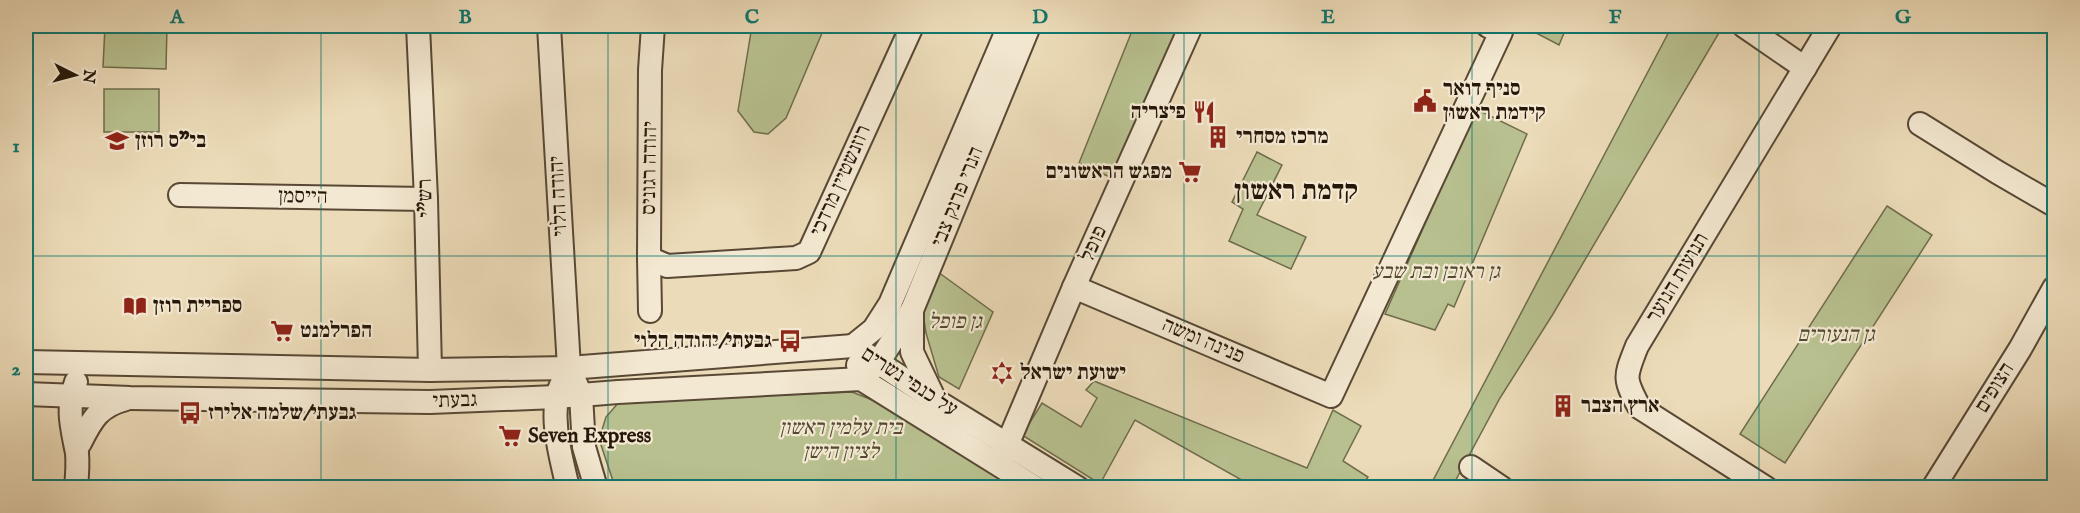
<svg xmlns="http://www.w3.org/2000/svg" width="2080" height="513" font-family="'IM FELL English','Frank Ruhl Libre',serif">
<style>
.green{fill:#b8c08f;stroke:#6f6c4c;stroke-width:1.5}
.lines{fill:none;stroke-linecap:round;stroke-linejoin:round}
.minor-casing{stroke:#584835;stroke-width:26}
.minor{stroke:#f3e8d1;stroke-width:22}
.grid{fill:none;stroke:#0f766e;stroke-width:1.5;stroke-opacity:0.55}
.labels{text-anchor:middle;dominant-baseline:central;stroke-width:4.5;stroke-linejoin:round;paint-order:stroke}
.poi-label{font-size:21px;font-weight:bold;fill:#261709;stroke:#f3e8d1;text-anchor:start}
.street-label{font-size:21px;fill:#261709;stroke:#f3e8d1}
.park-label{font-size:21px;font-style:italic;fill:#524a31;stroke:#f3e8d1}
.district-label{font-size:27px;font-weight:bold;fill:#261709;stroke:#f3e8d1}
.neatline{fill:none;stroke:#0f766e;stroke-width:2}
.grid-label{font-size:20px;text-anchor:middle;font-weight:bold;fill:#0f766e}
</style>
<rect width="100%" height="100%" fill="#ecdbb8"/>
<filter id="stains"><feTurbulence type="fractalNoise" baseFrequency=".00333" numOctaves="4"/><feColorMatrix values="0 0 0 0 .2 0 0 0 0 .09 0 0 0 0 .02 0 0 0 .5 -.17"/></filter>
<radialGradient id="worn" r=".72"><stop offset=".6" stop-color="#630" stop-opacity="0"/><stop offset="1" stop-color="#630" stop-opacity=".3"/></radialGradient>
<g class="green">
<path d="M105,26H167L166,69L103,67Z"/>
<path d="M752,26H825L786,118L768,134L754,132L738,111Z"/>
<path d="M1134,26H1178L1112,178L1079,163Z"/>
<path d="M1523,26H1567L1559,45Z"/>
<path d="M1672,26H1723L1553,314L1500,398L1452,487L1429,488Z"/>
<rect x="104" y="89" width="55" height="43"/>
<path d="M1476,109L1527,134L1454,307L1448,304L1435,330L1385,314Z"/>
<path d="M1257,152L1282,165L1257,215L1306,237L1291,269L1229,241L1243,209L1232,202Z"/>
<path d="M1887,206L1932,235L1785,463L1740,434Z"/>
<path d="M938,272L993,312L959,389L939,377L926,333L923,313Z"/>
<path d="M1094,381L1307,468L1333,410L1361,426L1343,461L1368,477L1361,487H1254L1135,420L1100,484L1022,435L1042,403L1081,427L1097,398L1086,390Z"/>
<path d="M852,392L885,405L1016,487H615L599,439L606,417L619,402Z"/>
</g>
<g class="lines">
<g class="minor-casing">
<g id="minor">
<path d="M418,26L426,199L430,370"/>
<path d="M549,26L569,368L581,395L584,447L596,488"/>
<path d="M1744,26L1805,68"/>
<path d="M1920,124L1997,172L2054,205"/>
<path d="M180,195L426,199"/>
<path d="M649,258L667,266L796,258L809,252L912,26"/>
<path d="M1074,287L1331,396L1501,32L1488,26"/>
<path d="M912,310V352L935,400"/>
<path d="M650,311L649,258L650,70L653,26"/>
<path d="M853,346L874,329L890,304L1009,26"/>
<path d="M867,355L935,400L1078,488"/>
<path d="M26,362L430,370L569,368L853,346"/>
<path d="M858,365L861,379L1036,488"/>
<path d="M76,382C66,409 72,427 77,453C78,464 77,477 76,488"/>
<path d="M561,385C548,414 561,457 568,488"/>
<path d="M26,394L130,398L430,402L556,397L618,392L861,379L878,363L912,310L1029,26"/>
<path d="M80,443C92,419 99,406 126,399"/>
<path d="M999,464L1074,287L1191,26"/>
<path d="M1471,467L1502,488"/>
<path d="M1766,488L1639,407C1623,377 1625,377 1637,346L1830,26"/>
<path d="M1933,488L2020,349L2054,288"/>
</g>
</g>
<use href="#minor" class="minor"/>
</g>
<path class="grid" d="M321,26V488M608,26V488M896,26V488M1184,26V488M1472,26V488M1759,26V488M26,256H2054"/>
<defs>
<g id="civic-bare" transform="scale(1.8)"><path d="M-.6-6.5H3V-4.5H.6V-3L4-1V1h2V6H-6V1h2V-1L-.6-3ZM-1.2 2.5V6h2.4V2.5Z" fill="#8f2418" stroke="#f3e8d1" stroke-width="2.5" paint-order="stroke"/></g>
<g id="restaurant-bare" transform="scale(1.8)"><path d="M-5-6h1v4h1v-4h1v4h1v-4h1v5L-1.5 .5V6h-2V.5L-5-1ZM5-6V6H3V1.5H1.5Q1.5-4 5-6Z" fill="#8f2418" stroke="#f3e8d1" stroke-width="2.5" paint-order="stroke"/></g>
<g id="building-bare" transform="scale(1.8)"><path d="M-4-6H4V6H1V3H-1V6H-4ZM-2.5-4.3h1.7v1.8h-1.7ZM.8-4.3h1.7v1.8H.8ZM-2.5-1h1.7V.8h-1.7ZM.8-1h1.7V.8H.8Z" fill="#8f2418" stroke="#f3e8d1" stroke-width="2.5" paint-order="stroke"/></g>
<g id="school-bare" transform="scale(1.8)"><path d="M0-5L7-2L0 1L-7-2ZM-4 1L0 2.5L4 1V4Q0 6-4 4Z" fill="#8f2418" stroke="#f3e8d1" stroke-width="2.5" paint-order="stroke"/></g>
<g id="supermarket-bare" transform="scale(1.8)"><path d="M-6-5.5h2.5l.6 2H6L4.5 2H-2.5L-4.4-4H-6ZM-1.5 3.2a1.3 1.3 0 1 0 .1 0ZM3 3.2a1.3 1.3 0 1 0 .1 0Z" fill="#8f2418" stroke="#f3e8d1" stroke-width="2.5" paint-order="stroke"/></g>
<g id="library-bare" transform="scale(1.8)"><path d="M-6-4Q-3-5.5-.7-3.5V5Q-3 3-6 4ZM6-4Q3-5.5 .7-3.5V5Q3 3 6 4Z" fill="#8f2418" stroke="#f3e8d1" stroke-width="2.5" paint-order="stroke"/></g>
<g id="bus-bare" transform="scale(1.8)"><path d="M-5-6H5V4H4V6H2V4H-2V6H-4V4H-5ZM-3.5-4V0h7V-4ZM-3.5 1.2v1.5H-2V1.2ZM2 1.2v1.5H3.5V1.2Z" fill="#8f2418" stroke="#f3e8d1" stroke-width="2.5" paint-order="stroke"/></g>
<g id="synagogue-bare" transform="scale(1.8)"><path d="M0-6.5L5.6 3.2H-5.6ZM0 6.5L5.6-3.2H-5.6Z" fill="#8f2418" stroke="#f3e8d1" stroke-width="2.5" paint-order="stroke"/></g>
</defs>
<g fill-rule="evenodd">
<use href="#civic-bare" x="1425" y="101"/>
<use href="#restaurant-bare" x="1204" y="112"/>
<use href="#building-bare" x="1218" y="137"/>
<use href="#school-bare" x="117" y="141"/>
<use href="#supermarket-bare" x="1190" y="172"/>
<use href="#library-bare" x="135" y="306"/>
<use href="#supermarket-bare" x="282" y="331"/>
<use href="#bus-bare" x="790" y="341"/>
<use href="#synagogue-bare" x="1002" y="373"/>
<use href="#building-bare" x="1563" y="406"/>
<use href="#bus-bare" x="190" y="413"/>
<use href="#supermarket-bare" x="510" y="436"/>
</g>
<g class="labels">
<g class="poi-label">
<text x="1443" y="89">סניף דואר<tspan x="1443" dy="24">קידמת ראשון</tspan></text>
<text x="1186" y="112" text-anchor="end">פיצריה</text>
<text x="1236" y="137">מרכז מסחרי</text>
<text x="135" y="141">בי"ס רוזן</text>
<text x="1172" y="172" text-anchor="end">מפגש הראשונים</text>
<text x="153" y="306">ספריית רוזן</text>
<text x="300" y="331">הפרלמנט</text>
<text x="772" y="341" text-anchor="end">גבעתי/יהודה הלוי</text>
<text x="1020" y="373">ישועת ישראל</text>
<text x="1581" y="406">ארץ הצבר</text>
<text x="208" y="413">גבעתי/שלמה אלירז</text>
<text x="528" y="436">Seven Express</text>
</g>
<g class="street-label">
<text transform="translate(650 168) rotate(-89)">יהודה רגוניס</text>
<text transform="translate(841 181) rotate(-66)">רוזנשטיין מרדכי</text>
<text transform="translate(559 196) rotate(-93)">יהודה הלוי</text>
<text transform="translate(303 197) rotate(1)">הייסמן</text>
<text transform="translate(958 197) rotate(-68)">הנרי פרנק צבי</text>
<text transform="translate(426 198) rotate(-92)">רש"י</text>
<text transform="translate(1094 244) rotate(-66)">פופל</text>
<text transform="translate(1678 278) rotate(-59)">תנועות הנוער</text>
<text transform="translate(1203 341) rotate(23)">פנינה ומשה</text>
<text transform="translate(909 382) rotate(33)">על כנפי נשרים</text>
<text transform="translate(1995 388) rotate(-58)">הצופים</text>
<text transform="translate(455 401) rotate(-2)">גבעתי</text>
</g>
<g class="park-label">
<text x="1436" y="272">גן ראובן ובת שבע</text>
<text x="955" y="322">גן פופל</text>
<text x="1836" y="335">גן הנעורים</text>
<text x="841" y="428">בית עלמין ראשון<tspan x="841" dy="24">לציון הישן</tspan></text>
</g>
<g class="district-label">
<text x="1296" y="192">קדמת ראשון</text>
</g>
</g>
<rect width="2080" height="513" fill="none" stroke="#ecdbb8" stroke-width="66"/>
<g transform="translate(75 75) rotate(96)" stroke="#f3e8d1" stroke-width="4.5" paint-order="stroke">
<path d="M0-4.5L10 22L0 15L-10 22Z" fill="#261709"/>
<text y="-9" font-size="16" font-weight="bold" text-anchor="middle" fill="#261709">N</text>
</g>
<rect x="33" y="33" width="2014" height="447" class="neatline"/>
<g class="grid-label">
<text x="177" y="23">A</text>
<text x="465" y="23">B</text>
<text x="752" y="23">C</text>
<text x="1040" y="23">D</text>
<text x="1328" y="23">E</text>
<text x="1615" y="23">F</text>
<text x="1903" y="23">G</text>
<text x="16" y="152">1</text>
<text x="16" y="375">2</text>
</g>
<rect width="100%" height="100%" filter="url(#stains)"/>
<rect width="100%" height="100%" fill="url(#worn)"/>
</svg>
